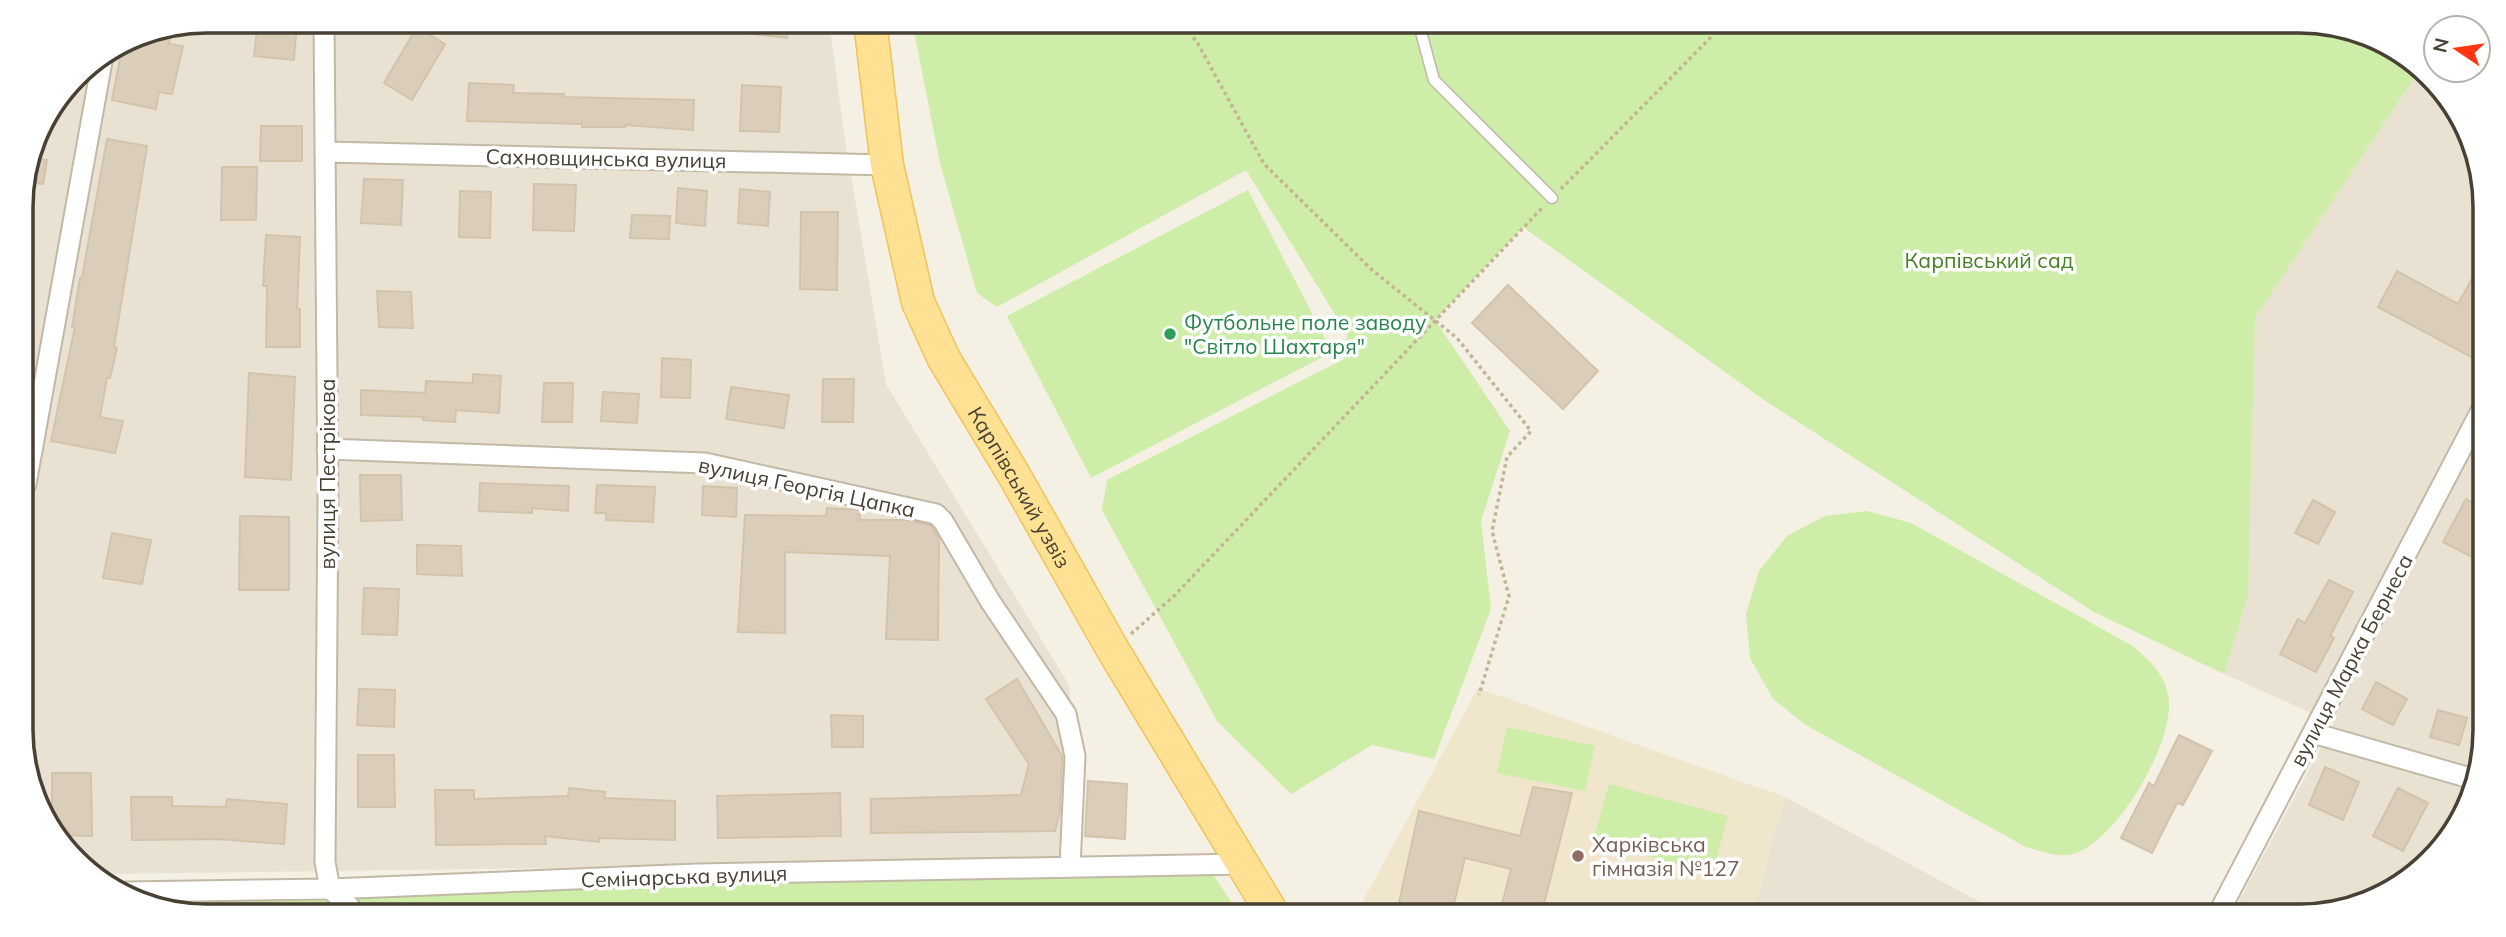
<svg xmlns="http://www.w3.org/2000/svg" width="2506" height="937" font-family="Mulish,sans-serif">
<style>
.residential{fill:#e9e2d2}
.education{fill:#efe6cc}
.green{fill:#ceeda8}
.building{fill:#dacebb;stroke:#d3c3ab;stroke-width:2}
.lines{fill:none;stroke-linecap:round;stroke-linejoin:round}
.service-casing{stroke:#c1b8a6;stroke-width:13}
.minor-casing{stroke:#c1b8a6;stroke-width:23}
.primary-casing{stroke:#f1c356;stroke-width:35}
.path{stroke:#c4b495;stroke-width:3.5;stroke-dasharray:3.5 3.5;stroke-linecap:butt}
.service{stroke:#fff;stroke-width:10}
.minor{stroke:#fff;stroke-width:19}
.primary{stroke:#ffe193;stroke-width:32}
.leisure-dot{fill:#2e9e5b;stroke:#fff;stroke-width:2.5}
.education-dot{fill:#8d6e63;stroke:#fff;stroke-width:2.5}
.labels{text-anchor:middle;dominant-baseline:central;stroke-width:7;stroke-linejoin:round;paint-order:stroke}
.street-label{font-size:21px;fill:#474033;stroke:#fff}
.park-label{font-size:21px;fill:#447f20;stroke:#fff}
.leisure-label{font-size:21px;fill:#27864d;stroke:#fff;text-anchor:start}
.education-label{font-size:21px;fill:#785e54;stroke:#fff;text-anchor:start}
.rim{fill:none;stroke:#474033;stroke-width:3.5}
</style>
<rect width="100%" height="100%" fill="#f4f0e4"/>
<g class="residential">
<path d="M207,21H829L845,140L886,384L1069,685L1080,861L100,874L68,853L25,766L21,195L40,125L84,68L136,35Z"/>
<path d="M2419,71L2439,85L2483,183L2485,730L2475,789L2412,878L2310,916H2231L2334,723L2224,674L2248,595L2255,318Z"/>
<path d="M1785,797L2006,916H1752Z"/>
</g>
<path class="education" d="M1478,688L1785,797L1752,916H1355Z"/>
<g class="green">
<path d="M912,21H2299L2358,31L2419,71L2255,318L2248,595L2224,674L2094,612L1764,400L1523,227L1435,320L1510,431L1481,521L1491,609L1434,759L1372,745L1291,794L1217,721L1102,510L1107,480L1344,359L1347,334L1246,170L997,307L977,293L940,163Z"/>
<path d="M1248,190L1332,352L1091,478L1007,316Z"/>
<path d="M1867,511L1911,523L2131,645C2149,659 2167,676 2169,701C2172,746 2117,841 2073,854C2058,858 2040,851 2026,847L1806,725L1773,699L1750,658L1746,614L1759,571L1787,536L1825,516Z"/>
<path d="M1507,727L1595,746L1585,791L1497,773Z"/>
<path d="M1609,784L1728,816L1712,874L1593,841Z"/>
<path d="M1212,873L1241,916H857V909L786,905L784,916H365L353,891Z"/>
<path d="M328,897L333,916C286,916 174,924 137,899Z"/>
</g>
<g class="building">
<path d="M258,21H297L294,60L254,56Z"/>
<path d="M736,21H789L787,38L735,32Z"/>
<path d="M417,27L445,44L412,100L384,83Z"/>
<path d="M172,28L169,44L183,46L172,94L159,92L156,109L112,100L123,43L136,35Z"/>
<path d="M469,83L514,85L513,93L564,94V97L694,100L693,130L625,125V127H582V124L467,121Z"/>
<path d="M742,85L781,87L779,132L740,131Z"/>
<path d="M261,126H302V161H260Z"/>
<path d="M107,139L147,146L114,347L117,348L110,378H107L100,417L123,421L115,453L51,441L75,327H72L80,278H82Z"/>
<path d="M31,158L47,160L43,184L25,182Z"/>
<path d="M222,167H257L256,220H221Z"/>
<path d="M364,179L403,180L401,225L361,223Z"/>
<path d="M534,184L576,185L574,231L533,230Z"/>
<path d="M678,188L707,191L705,226L676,223Z"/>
<path d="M740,189L770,192L768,226L738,223Z"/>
<path d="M460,191L491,192L490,238L459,237Z"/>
<path d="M801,212H838L837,290L800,289Z"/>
<path d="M632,215L670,216L669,239L630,238Z"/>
<path d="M266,235L300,237L297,309H300V347H266L267,286H263Z"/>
<path d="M2484,257V342L2475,359L2378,307L2397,271L2458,304Z"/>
<path d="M1508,285L1598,371L1563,409L1472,323Z"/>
<path d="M377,291L411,292L413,328L379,327Z"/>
<path d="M662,358L691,360L690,398L661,397Z"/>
<path d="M249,373L295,377L291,480L245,477Z"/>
<path d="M473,374L501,376L499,413L456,410L455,422L423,420L424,417L361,415V390L425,393L426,381L473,383Z"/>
<path d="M823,379H854L853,422H822Z"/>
<path d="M544,383H573L572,422H542Z"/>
<path d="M731,387L789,395L784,428L726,419Z"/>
<path d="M603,392L639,394L637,423L601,421Z"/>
<path d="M360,475H401L402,520L361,521Z"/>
<path d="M480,483L569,486L568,511L532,508V513L479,511Z"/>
<path d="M597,485L655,487L653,522L606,520V513H595Z"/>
<path d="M703,486L737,488L736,517L702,515Z"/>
<path d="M2466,499L2484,509V534L2472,557L2443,542Z"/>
<path d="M2313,500L2335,512L2318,544L2295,533Z"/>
<path d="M827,508L859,510L860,520H906L930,525L933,529L939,539L938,640L886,639L890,556L785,552V633L738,632L745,515L826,516Z"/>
<path d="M240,516L289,517V590H239Z"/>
<path d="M112,533L151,540L142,584L103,578Z"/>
<path d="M417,545L461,546L462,576L417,574Z"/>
<path d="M2329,580L2353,592L2330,636L2334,638L2316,672L2280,654L2298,619L2305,623Z"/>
<path d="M364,588L399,589L397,635L362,634Z"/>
<path d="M1017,679L1062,756L1060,812L1055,831L871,833V799L1021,795L1029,764L986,699Z"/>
<path d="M2376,682L2407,699L2393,725L2362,709Z"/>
<path d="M359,689L395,690L394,727L357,725Z"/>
<path d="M2438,710L2467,718L2459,745L2430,737Z"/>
<path d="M831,715L863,716V747H832Z"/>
<path d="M2179,735L2212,751L2183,805L2177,803L2152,853L2121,838L2149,783L2154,786Z"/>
<path d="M358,755H394L395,807H358Z"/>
<path d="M2325,767L2359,782L2343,820L2309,805Z"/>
<path d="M52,773H91L92,836L59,835L52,821Z"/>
<path d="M1088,781L1127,784L1125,839L1085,836Z"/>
<path d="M1533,787L1572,793L1541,916H1499L1511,869L1465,858L1451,916H1396L1419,811L1520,836Z"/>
<path d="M569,788L605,792L604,798L675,801V840L599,838V842L545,836L546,844L436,845L435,790H474V799L568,796Z"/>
<path d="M2398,788L2428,803L2403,851L2373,836Z"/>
<path d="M840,793L841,836L718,838L717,796Z"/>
<path d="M131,797H172V806L226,807L227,799L287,804L284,844L218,839L132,840Z"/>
</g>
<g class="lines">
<g class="service-casing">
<path id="service" d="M1418,21L1434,80L1552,198"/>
</g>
<g class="minor-casing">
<g id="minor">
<path d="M324,21L328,500L325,862L330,889L349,906L355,916"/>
<path d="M325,152L887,165"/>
<path d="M327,449L705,463L936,514L943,521L990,601L1066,714L1075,756L1070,867"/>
<path d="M23,490L26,484L103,56"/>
<path d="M2313,733L2477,780"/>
<path d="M127,892L330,889L697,874L1242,864"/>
<path d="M2217,916L2484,405"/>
</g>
</g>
<g class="primary-casing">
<g id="primary">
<path id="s1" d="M870,21L887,165L918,302L944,359L1014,475L1113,650L1274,916"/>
</g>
</g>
<g class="path">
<path d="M1180,21L1197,42L1264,164L1372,270L1457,338L1531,431L1507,457L1492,531L1509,596L1479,695"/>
<path d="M1561,189L1727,21"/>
<path d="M1131,634L1175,595L1543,207"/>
</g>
<use href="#service" class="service"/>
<use href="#minor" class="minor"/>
<use href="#primary" class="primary"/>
</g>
<circle class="leisure-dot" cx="1170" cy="334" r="7"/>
<circle class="education-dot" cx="1578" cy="856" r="7"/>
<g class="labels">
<g class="street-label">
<text transform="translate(606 158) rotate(1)">Сахновщинська вулиця</text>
<text transform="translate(327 474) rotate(-90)">вулиця Пестрікова</text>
<text transform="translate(807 487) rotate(12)">вулиця Георгія Цапка</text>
<text stroke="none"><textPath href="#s1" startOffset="497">Карпівський узвіз</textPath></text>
<text transform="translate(2351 660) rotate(-62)">вулиця Марка Бернеса</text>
<text transform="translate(684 876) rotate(-2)">Семінарська вулиця</text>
</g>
<g class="park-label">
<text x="1989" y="260">Карпівський сад</text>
</g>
<g class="leisure-label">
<text x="1184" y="322">Футбольне поле заводу<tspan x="1184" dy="24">"Світло Шахтаря"</tspan></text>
</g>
<g class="education-label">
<text x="1592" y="844">Харківська<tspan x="1592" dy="24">гімназія №127</tspan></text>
</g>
</g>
<path d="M0 0H2506V937H0ZM207 33H2299A174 174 0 0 1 2473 207V730A174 174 0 0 1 2299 904H207A174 174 0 0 1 33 730V207A174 174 0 0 1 207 33Z" fill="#fff" fill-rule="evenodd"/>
<path class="rim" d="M207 33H2299A174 174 0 0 1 2473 207V730A174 174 0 0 1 2299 904H207A174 174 0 0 1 33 730V207A174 174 0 0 1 207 33Z"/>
<g transform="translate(2457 49) rotate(283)"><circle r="33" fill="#ffffff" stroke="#b5b3ad" stroke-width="2"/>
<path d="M0-5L12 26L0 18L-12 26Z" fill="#ff3611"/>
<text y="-10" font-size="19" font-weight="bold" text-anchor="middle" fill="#474033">N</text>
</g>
</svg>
